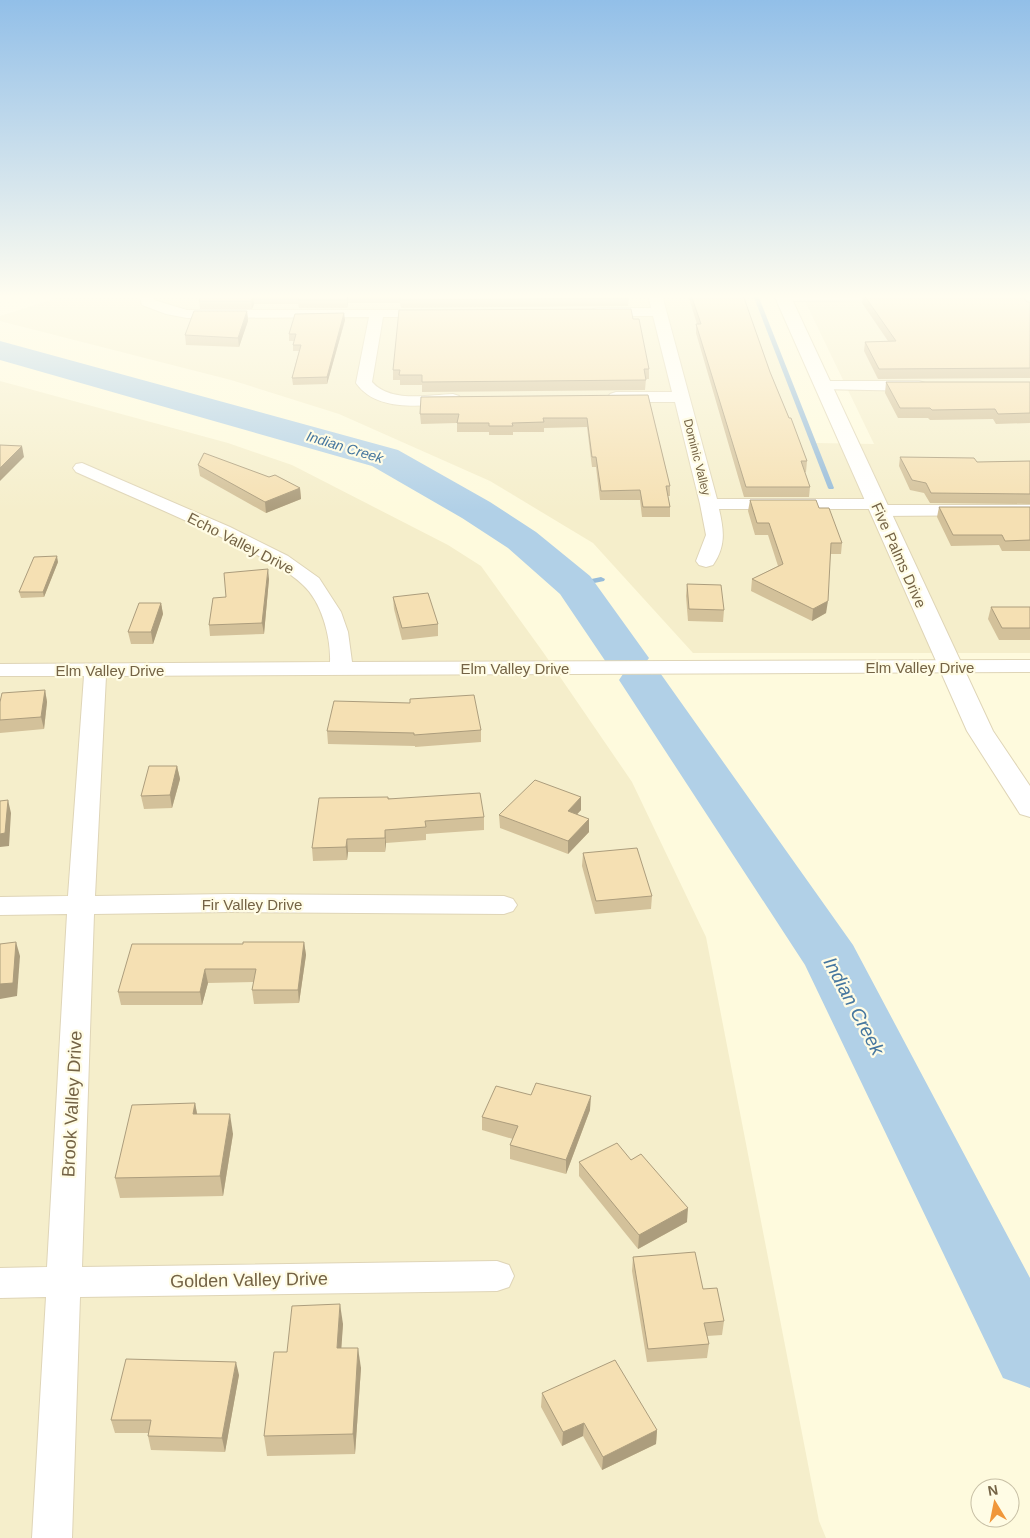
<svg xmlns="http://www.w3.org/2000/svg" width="1030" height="1538" font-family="Arial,sans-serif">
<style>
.residential{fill:#f5eecb}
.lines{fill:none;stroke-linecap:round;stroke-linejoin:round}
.stream{fill:#97bcda;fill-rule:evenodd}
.river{fill:#b1d0e7;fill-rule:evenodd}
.minor-casing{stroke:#dfd5b7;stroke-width:2}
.tertiary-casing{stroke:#dfd5b7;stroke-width:2}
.minor{fill:#fff;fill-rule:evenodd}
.tertiary{fill:#fff;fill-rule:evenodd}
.wall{fill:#d3c19a}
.shaded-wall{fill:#ac9d7d}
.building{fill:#f5e0b3;stroke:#ac9d7d}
.labels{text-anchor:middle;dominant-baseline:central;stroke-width:4.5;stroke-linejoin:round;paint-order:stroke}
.far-street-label{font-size:12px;fill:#746345;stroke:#fffce5}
.far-water-label{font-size:14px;font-style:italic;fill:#45769f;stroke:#fffce5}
.street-label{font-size:15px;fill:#746345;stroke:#fffce5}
.near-street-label{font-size:18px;fill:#746345;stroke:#fffce5}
.near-water-label{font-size:19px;font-style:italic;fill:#45769f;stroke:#fffce5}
</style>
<rect width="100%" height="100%" fill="#fefadd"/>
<g class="residential">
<path d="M58,295H754L816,443L874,444L802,295H1030V653H693L593,543L490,481L339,414L231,380L0,321V316L60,297Z"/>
<path d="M0,381L228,443L292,465L448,545L481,566L543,652L632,782L706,937L819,1521L826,1538H0Z"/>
</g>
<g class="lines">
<g class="stream">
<path d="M753,295H758L834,488L833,489H829L828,488Z"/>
<path d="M601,577L605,579L604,581L575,587L571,585L572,583Z"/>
</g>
<path class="river" d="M0,341L398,450L490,502L536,532L590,576L649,658L643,666L658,670L853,945L1030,1278V1388L1003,1378L805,965L619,680L625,671L610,668L560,594L508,548L462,518L372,466L0,360Z"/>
<g class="minor-casing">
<g id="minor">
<path d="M139,295H153L154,300L187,310H435L437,313L435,316L430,317H383L372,382C390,403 428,395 453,394L459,396L461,399L459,402L453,404C422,405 377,413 356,383L369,317L187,318L166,314L142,305Z"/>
<path d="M648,295H662L717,499H876L882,500L884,505H1030V515L879,516L873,515L871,509H719C724,531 726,546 713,565L706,567L699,565L696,561L706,535L700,504L675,402H616L610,400L608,397L610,394L616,392H672L653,316H598L593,315L591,312L593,309L598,308H651Z"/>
<path d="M776,295H899L900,296L893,300L782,301L777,300Z"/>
<path d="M1030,295V300H989L982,296Z"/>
<path d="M823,381H919L925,383L927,386L925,389L919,391L817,389L815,386L817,383Z"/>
<path d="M82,463L230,527L288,556L319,578L341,612L348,632L352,662L1030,660V672L106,676L95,896L230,894L504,896L513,899L517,905L513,911L504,914L230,912L94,914L82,1267L497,1261L509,1265L514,1276L509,1287L497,1291L80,1297L72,1538H32L46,1297L0,1298V1268L47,1267L67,914L0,915V897L68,896L84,676H0V664L330,662C331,638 322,602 303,585C284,567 258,556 235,544C183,518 129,496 76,472L73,468L76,464Z"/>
</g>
</g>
<g class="tertiary-casing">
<path id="tertiary" d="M774,295H790L993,731L1030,786V817L1020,814L967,731Z"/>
</g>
<use href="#minor" class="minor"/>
<use href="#tertiary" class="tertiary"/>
</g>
<g class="wall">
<path d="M201,295H628L629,298L628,306L401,308L400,303H348L347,308H299L298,304H254L252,309H200L199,301Z"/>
<path d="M688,295H743L770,372L807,461L806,472H805L810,487L809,497H744L696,333V324H697Z"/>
<path d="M863,295H919L920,296L1030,302V378L878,379L864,351L865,342L888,341L862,303Z"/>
<path d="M247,311L248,321L239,347L186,345L185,335Z"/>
<path d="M633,319L649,369V379H646L645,390L422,392V385H400V380H393V370Z"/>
<path d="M345,320L327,384L293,385L292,378L299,351H293V345L294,341H289V334Z"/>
<path d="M886,382H1030V423L996,424L993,419L930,420L928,418H898L885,393Z"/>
<path d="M648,395L670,486V496H668L670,507V517H642L640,500H600L596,467H592L587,427L544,428V432H513V435H489V432H457V423L421,424L420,414Z"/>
<path d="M900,457L977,462L1030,461V504L930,503L924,493L910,490L899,466Z"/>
<path d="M198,465L300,488L301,499L266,513L200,476Z"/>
<path d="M750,500L819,508L842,543L841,554H830L826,613L812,621L751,591L752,579L778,566L768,535H755L748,511Z"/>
<path d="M939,507H1030V551H1002L999,545L951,546L937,517Z"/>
<path d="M58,562L44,597L21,598L19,592Z"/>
<path d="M269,579L264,634L210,636L209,625L226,597Z"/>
<path d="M687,584L724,610L723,622L688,621L686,596Z"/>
<path d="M393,597L438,624V636L402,640L394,609Z"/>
<path d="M161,603L163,614L153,644H131L128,632Z"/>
<path d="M991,607H1030V640H999L988,619Z"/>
<path d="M45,690L47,702L44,729L0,733V702Z"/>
<path d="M481,730V742L415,747V746L328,744L327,731Z"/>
<path d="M177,766L180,779L172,808L144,809L141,796Z"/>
<path d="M581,797V810L577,814L589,819V832L568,854L500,828L499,815Z"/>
<path d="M388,798L484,817V830L426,834V840L386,843L385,852H348L347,860L313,861L312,848Z"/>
<path d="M583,853L652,896L651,909L595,914L582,866Z"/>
<path d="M304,942L306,955L299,1003L254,1004L252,990L254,982L208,983L202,1005H121L118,992L243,944Z"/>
<path d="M195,1103L197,1114L233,1134L223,1196L120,1198L115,1178Z"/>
<path d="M590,1110L566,1174L510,1159V1145L513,1139L482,1130V1117Z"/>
<path d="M631,1160L687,1222L638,1249L579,1176V1162Z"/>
<path d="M633,1257L703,1289L724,1321L722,1335L707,1336L709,1344L707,1358L647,1362L632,1271Z"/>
<path d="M343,1324L341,1348L361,1368L355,1454L267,1456L264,1436L287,1352Z"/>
<path d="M239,1375L225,1452L151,1450L148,1436V1433H115L111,1420Z"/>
<path d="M542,1393L657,1430L656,1444L602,1470L583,1436L562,1446L541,1407Z"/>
</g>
<g class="shaded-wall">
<path d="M348,295V303L347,308V300Z"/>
<path d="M253,296L254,304L252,309L251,301Z"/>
<path d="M247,311L248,321L239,347L238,338Z"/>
<path d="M344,313L345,320L327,384V377Z"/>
<path d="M22,446L24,457L0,481V468Z"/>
<path d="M300,488L301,499L266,513L265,502Z"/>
<path d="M57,556L58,562L44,597L43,592Z"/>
<path d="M268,569L269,579L264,634L262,623Z"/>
<path d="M828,601L826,613L812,621L813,609Z"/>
<path d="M161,603L163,614L153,644L151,632Z"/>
<path d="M45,690L47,702L44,729L41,717Z"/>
<path d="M177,766L180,779L172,808L170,795Z"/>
<path d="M581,797V810L568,824V811Z"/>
<path d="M8,800L11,813L9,846L0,847V834Z"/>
<path d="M589,819V832L568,854V841Z"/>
<path d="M385,830L386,843L385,852Z"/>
<path d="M347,839L348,852L347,860L346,847Z"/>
<path d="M16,942L20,956L17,996L0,999V984Z"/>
<path d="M304,942L306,955L299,1003L298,990Z"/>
<path d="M205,969L208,983L202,1005L200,992Z"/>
<path d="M591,1096L590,1110L566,1174V1160Z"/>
<path d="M195,1103L199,1124L193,1114Z"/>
<path d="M230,1114L233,1134L223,1196L220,1176Z"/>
<path d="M688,1208L687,1222L638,1249L639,1235Z"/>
<path d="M340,1304L343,1324L340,1368L337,1348Z"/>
<path d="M358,1348L361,1368L355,1454L353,1434Z"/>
<path d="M236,1362L239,1375L225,1452L222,1438Z"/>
<path d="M584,1423L583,1436L562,1446L563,1432Z"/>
<path d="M657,1430L656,1444L602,1470L603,1457Z"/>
</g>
<g class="building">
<path d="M201,295H348L347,300H298L299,296H253L251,301H199Z"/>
<path d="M401,295H628L629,298L400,300Z"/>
<path d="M691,295H743L770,372L789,418H791L807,461H801L810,487H746L696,324H701Z"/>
<path d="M864,295H919L920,296L947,295H1021L1027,302H1030V368L879,369L865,342L896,341Z"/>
<path d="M631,309L633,319H639L649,369H644L646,380L422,382V375H399L400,370H393L399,310Z"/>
<path d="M194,311H247L238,338L185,335Z"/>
<path d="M344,313L327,377L292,378L301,345H293L296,334H289L295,314Z"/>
<path d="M886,382H1030V413L998,414L995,409L932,410L930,408H900Z"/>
<path d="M648,395L670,486H666L670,507H643L640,490L601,491L596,457H592L587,418H543L544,422L512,423L513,426H489V423H457L459,414H420L421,397Z"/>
<path d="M0,445L22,446L0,468Z"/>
<path d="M204,453L269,477L275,475L300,488L265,502L198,465Z"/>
<path d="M900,457L974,458L977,462L1030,461V494L931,493L926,483L912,480Z"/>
<path d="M750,500H816L819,508H829L842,543H831L828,601L813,609L752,579L783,564L769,523H757Z"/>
<path d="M939,507H1030V540L1005,541L1002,535H953Z"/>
<path d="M57,556L43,592H19L34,557Z"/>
<path d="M268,569L262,623L209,625L213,598L226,597L224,573Z"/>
<path d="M687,584L721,585L724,610L689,609Z"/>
<path d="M428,593L438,624L402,628L393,597Z"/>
<path d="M139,603H161L151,632H128Z"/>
<path d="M991,607H1030V628H1002Z"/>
<path d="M45,690L41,717L0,720V702L2,693Z"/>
<path d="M474,695L481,730L414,735V733L327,731L334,701L410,703V699Z"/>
<path d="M149,766H177L170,795L141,796Z"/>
<path d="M535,780L581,797L568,811L589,819L568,841L499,815Z"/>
<path d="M480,793L484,817L425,821L426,827L385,830V838L347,839L346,847L312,848L319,798L388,797V799Z"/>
<path d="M8,800L5,833L0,834V801Z"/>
<path d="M637,848L652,896L596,901L583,853Z"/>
<path d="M16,942L13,983L0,984V944Z"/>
<path d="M243,942H304L298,990H252L256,969H205L200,992H118L132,944H243Z"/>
<path d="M536,1083L591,1096L566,1160L510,1145L518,1126L482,1117L496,1086L531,1095Z"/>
<path d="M195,1103L193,1114H230L220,1176L115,1178L132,1105Z"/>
<path d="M617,1143L631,1160L641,1154L688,1208L639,1235L579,1162Z"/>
<path d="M695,1252L703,1289L717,1288L724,1321L704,1323L709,1344L648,1349L633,1257Z"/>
<path d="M340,1304L337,1348H358L353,1434L264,1436L274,1352H287L292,1306Z"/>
<path d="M126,1359L236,1362L222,1438L148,1436L151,1420H111Z"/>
<path d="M615,1360L657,1430L603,1457L584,1423L563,1432L542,1393Z"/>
</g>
<linearGradient id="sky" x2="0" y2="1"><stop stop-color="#92bfe8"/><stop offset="0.58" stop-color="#fffdf0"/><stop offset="1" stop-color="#fffdf0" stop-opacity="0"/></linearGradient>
<rect width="1030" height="511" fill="url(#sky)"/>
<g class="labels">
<g class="far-street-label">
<text transform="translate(697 457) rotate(76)">Dominic Valley</text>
</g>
<g class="far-water-label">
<text transform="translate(345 447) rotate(17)">Indian Creek</text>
</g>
<g class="street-label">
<text transform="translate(241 543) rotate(27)">Echo Valley Drive</text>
<text transform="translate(899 555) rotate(66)">Five Palms Drive</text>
<text x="920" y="667">Elm Valley Drive</text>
<text x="515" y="668">Elm Valley Drive</text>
<text x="110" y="670">Elm Valley Drive</text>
<text x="252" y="904">Fir Valley Drive</text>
</g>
<g class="near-street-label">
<text transform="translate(72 1104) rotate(-87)">Brook Valley Drive</text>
<text transform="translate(249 1280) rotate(-1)">Golden Valley Drive</text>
</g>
<g class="near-water-label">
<text transform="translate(854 1006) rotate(62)">Indian Creek</text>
</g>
</g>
<g transform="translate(995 1503) rotate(350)"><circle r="24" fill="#fffce5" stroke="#c7bfa5"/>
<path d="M0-4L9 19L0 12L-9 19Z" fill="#f0973a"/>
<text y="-8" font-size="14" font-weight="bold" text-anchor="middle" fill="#746345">N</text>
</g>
</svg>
